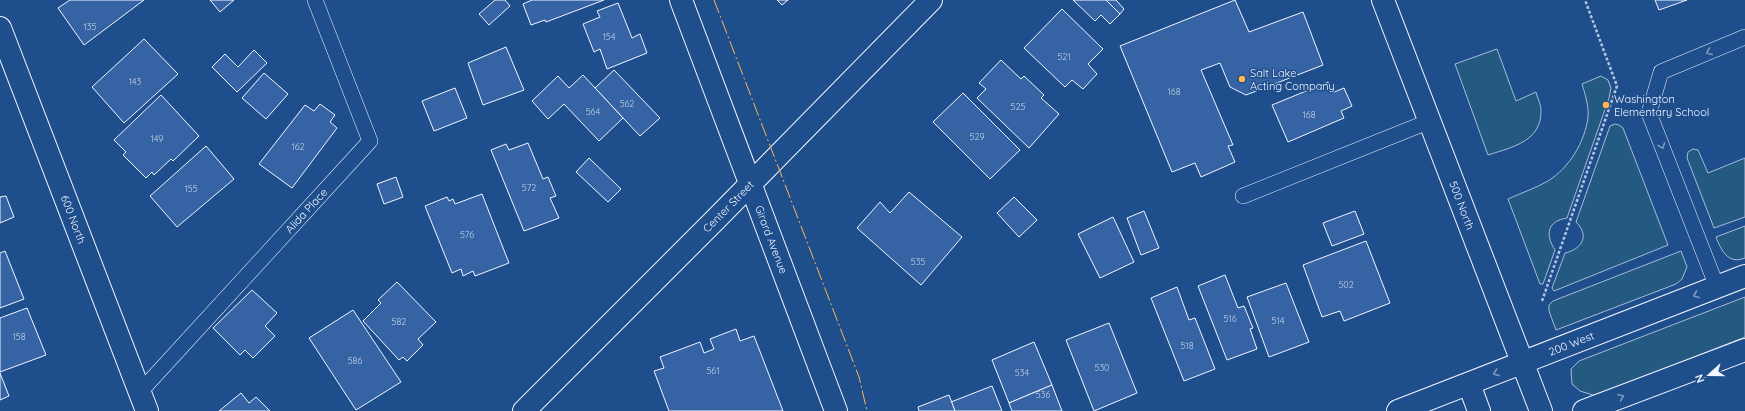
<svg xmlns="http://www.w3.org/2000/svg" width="1745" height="411" font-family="Quicksand,sans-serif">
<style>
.green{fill:#245a82;stroke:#a8bbd7}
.building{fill:#3563a3;stroke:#f2f6ff}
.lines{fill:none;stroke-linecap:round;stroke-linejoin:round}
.service-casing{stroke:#f2f6ff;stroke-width:16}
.minor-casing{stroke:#f2f6ff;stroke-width:24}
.path{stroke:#b3c4dc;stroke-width:2.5;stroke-dasharray:3 2;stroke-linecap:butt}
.service{stroke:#1f4e8c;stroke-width:15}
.minor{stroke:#1f4e8c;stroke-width:22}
.power{stroke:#ffb74d;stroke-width:1;stroke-dasharray:14 3 2 3;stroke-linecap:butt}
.oneway{stroke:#7e9ac0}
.poi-dot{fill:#ffb74d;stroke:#1f4e8c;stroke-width:1.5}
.labels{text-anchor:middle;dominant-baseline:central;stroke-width:3;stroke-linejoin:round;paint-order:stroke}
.number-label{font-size:9px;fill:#c3d1e8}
.poi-label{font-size:11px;fill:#f2f6ff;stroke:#1f4e8c;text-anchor:start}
.street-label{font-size:11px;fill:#f2f6ff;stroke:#1f4e8c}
</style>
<rect width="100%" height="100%" fill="#1f4e8c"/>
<g class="green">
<path d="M1497,49L1516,101L1536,92C1537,97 1541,104 1541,110C1542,141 1513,147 1488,155L1455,64Z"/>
<path d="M1601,76L1608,80L1611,88L1609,98L1567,218C1547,221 1545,235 1555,250L1543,284H1540L1508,199C1521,193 1536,188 1548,181C1569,168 1585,142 1588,117C1589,106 1585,94 1582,84Z"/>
<path d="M1615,124L1619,125L1623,128L1668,245L1554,291L1552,288L1565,253C1582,249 1590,236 1576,222L1610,126Z"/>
<path d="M1693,149L1698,150L1708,173L1745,158V217L1714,228L1687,158L1688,152Z"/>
<path d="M1745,226V258C1728,265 1721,250 1716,237Z"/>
<path d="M1681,251L1687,267L1682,279L1676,284L1556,330L1549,311V305L1553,301Z"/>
<path d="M1745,297V337L1596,396L1580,391L1572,384L1571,369L1579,361Z"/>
</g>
<g class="building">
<path d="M70,0H144L84,45L58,8Z"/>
<path d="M210,0H234L220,12Z"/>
<path d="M495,0H505L510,6L489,25L479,14Z"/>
<path d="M532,0H604L546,22L545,20L531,25L523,4Z"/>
<path d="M777,0H788L782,5Z"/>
<path d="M1073,0H1106L1120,14L1110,24L1101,15L1095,21Z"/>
<path d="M1106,0H1116L1124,9L1120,14Z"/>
<path d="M1235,0L1249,32L1303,12L1323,65L1246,95L1230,87L1220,63L1201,70L1233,145L1228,146L1235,162L1201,177L1195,163L1172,172L1120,46Z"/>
<path d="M1655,0H1687L1659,10Z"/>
<path d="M618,3L632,38L640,34L647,53L607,69L600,49L594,52L583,24L600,17L597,11Z"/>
<path d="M1062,9L1103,49L1088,64L1097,74L1083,89L1072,80L1065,87L1024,48Z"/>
<path d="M144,39L178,74L124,123L92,87Z"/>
<path d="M506,47L524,90L483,105L468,63Z"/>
<path d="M254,50L267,63L237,92L212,67L225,54L238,67Z"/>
<path d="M1001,60L1021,79L1024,76L1044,95L1041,98L1059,114L1029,148L977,98L986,89L979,83Z"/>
<path d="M614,70L660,118L640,136L595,88Z"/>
<path d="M264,73L288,94L266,119L242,98Z"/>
<path d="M583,75L623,118L599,141L564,104L548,119L532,101L558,76L569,88Z"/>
<path d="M1328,82L1332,93L1344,88L1352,106L1341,111L1344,118L1288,142L1272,105Z"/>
<path d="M455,88L467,118L434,131L422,101Z"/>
<path d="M963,93L1020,150L990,179L933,122Z"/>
<path d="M161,95L199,136L173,161L171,159L154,175L152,172L146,178L123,155L126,152L114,140Z"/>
<path d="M320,104L335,115L330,122L337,128L292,188L259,164L305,105L314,111Z"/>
<path d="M528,143L543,179L548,177L556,196L550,198L559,218L524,231L491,150L506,144L509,150Z"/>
<path d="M206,146L234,179L177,227L150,196Z"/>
<path d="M589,158L621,189L608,202L576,172Z"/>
<path d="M396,177L403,197L384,204L377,184Z"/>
<path d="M909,192L962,237L921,285L857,228L880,202L890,213Z"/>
<path d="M482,194L509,263L475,276L473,271L463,276L461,269L452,273L425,206L447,197L449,201L453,199L455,204Z"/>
<path d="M6,196L14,217L0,223V197Z"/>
<path d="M1014,197L1037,220L1019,237L997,213Z"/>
<path d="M1144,211L1159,248L1141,255L1127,218Z"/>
<path d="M1355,211L1364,234L1332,246L1323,223Z"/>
<path d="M1113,217L1134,262L1100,278L1078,234Z"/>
<path d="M1366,241L1390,303L1344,321L1340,311L1322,317L1303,265Z"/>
<path d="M5,251L24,299L0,308V253Z"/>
<path d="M1225,275L1238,308L1244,306L1253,328L1250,329L1257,349L1227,360L1198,286Z"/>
<path d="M397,282L436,322L418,339L423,345L407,361L403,357L399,360L363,321L381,303L378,300Z"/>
<path d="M1286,283L1309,342L1269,357L1247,297Z"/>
<path d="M1177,287L1189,320L1195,318L1215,369L1184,381L1151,298Z"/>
<path d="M252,290L277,313L265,326L275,336L253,358L245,350L240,355L213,328Z"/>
<path d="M27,308L46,355L0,372V318Z"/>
<path d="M353,310L401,382L356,410L309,338Z"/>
<path d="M1109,323L1137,393L1094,411L1066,340Z"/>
<path d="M736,329L740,341L754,336L783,411H669L654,371L664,368L660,357L700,342L704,353L714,349L710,339Z"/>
<path d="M1034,342L1052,385L1009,403L992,360Z"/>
<path d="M0,373L9,396L0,400Z"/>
<path d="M1052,385L1062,411H1012L1009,403Z"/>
<path d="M992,386L1002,411H955L951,402Z"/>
<path d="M241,393L249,403L256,397L270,411H219Z"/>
<path d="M949,395L955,411H919L918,407Z"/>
</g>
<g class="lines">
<g class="service-casing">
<g id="service">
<path d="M1243,196L1430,121"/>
<path d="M1717,287L1649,113L1661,72L1745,37"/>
<path id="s1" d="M140,392L370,141L315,0"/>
</g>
</g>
<g class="minor-casing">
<g id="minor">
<path id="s2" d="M681,0L836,411"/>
<path id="s3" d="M1383,0L1541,411"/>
<path id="s4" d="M0,28L147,411"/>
<path d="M1469,384L1479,411"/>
<path id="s5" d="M524,411L715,220L931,0"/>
<path id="s6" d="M1398,411L1745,276"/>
<path d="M1584,411L1745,350"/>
</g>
</g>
<path class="path" d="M1542,301L1617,86L1585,0"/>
<use href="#service" class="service"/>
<use href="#minor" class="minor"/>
<path class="power" d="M714,0L859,377L867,411"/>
</g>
<defs><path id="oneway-chevron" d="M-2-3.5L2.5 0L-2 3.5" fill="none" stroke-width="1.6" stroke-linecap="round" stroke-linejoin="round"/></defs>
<g class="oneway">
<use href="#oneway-chevron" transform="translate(1709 52) rotate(158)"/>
<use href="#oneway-chevron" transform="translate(1662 146) rotate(69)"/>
<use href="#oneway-chevron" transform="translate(1696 295) rotate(158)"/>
<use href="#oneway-chevron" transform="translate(1496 373) rotate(159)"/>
<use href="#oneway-chevron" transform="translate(1621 397) rotate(-21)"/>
</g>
<g class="poi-dot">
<circle cx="1242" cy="79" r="4"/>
<circle cx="1606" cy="105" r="4"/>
</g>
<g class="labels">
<g class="number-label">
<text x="90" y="26">135</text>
<text x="609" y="36">154</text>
<text x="1064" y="56">521</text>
<text x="135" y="81">143</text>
<text x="1174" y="91">168</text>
<text x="627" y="103">562</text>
<text x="1018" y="106">525</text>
<text x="593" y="111">564</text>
<text x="1309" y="114">168</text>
<text x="977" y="136">529</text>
<text x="157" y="138">149</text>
<text x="298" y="146">162</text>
<text x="529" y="187">572</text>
<text x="191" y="188">155</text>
<text x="467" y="234">576</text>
<text x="918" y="261">535</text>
<text x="1346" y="284">502</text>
<text x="1230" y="318">516</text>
<text x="1278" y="320">514</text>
<text x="399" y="321">582</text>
<text x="19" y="336">158</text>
<text x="1187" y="345">518</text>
<text x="355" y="360">586</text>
<text x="1102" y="367">530</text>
<text x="713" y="370">561</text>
<text x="1022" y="372">534</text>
<text x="1043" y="394">536</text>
</g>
<g class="poi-label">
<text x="1250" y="73">Salt Lake<tspan x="1250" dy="13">Acting Company</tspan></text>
<text x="1614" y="99">Washington<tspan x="1614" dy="13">Elementary School</tspan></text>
</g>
<g class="street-label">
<text stroke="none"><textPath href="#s3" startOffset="220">500 North</textPath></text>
<text stroke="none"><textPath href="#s5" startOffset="289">Center Street</textPath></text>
<text stroke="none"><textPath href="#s1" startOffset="246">Alida Place</textPath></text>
<text stroke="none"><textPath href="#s4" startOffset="205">600 North</textPath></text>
<text stroke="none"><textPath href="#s2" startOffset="256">Girard Avenue</textPath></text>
<text stroke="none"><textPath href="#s6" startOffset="186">200 West</textPath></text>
</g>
</g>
<g transform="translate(1709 375) rotate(249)" stroke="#1f4e8c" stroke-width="3" paint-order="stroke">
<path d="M0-3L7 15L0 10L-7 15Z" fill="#f2f6ff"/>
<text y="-6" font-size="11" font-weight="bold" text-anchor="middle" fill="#f2f6ff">N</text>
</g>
</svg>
